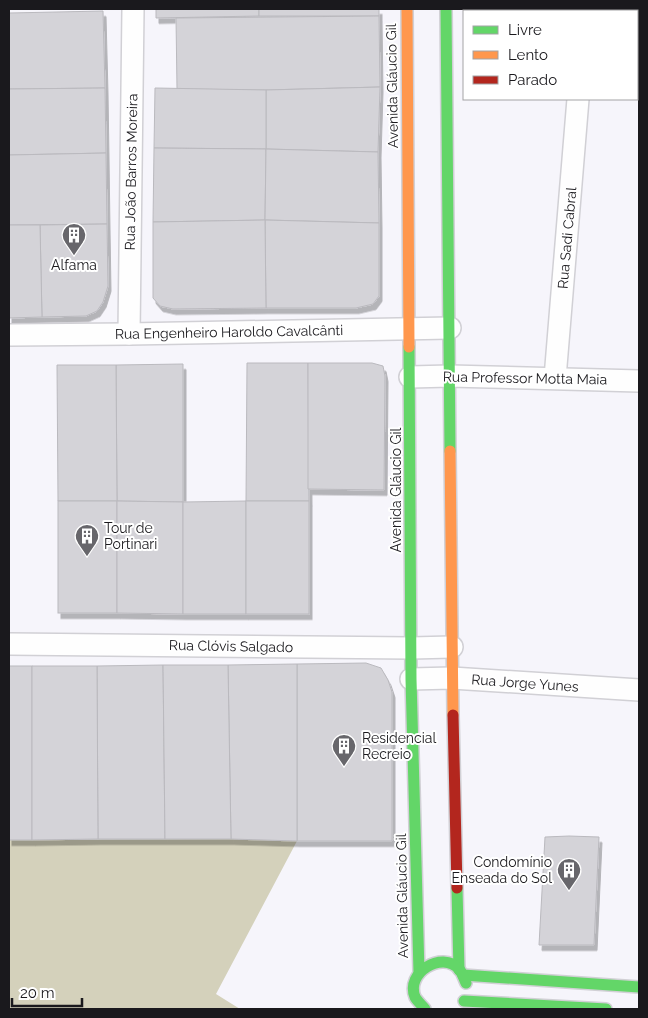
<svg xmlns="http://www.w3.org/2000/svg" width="648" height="1018" font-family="Raleway,sans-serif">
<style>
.forest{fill:#d4d1bb}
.building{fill:#d4d3d8;stroke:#bab9be;filter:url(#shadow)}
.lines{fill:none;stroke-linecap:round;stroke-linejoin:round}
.street-casing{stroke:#d1d0d5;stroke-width:24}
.fast-casing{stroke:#d1d0d5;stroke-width:14}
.slow-casing{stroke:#d1d0d5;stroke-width:14}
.jam-casing{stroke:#d1d0d5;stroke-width:14}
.street{stroke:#fefefe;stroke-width:21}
.fast{stroke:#63d668;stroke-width:11}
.slow{stroke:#ff974d;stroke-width:11}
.jam{stroke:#b3261e;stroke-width:11}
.labels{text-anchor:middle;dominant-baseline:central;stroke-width:4;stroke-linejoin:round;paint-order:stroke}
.street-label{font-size:14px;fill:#1a191d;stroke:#fff}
.poi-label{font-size:14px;fill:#1a191d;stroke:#fff;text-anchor:start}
</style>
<defs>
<filter id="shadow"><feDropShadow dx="3" dy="5.5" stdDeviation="0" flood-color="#0004"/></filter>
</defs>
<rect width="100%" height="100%" fill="#f6f5fb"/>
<path class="forest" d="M231,839L297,841L216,994L240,1009H9V840Z"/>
<g class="building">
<path d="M156,9H259V16L156,18Z"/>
<rect x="259" y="9" width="120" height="7"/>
<path d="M103,11L105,88L9,89V13Z"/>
<path d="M379,16L380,87L266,90L177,89L176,18Z"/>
<path d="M380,87L378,152L266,149V90Z"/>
<path d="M105,88L106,153L9,155V89Z"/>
<path d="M155,88L266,90V149L154,148Z"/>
<path d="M154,148L266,149L265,220L153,222Z"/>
<path d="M266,149L378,152L379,223L265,220Z"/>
<path d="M106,153L107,224L9,225V155Z"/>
<path d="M265,220L379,223V296L373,304L356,308H266Z"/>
<path d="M265,220L266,308L173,309L160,306L153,298V222Z"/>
<path d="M107,224L108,286L103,302L97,311L86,316L42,317L40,225Z"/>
<path d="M9,225H40L42,317L9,318Z"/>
<path d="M247,363H308L309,501H246Z"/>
<path d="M308,363H372L383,366L385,376L384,490L308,489Z"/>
<path d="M183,364V502L117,501L116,365Z"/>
<path d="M57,365H116L117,501H58Z"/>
<rect x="58" y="501" width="59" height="112"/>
<path d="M117,501L183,502V614L117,613Z"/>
<path d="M246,501V614H183V502Z"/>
<rect x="246" y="501" width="63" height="113"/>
<path d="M366,663L381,668L388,680L392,692V841H297V664Z"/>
<path d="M297,664V841L231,839L228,665Z"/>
<path d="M163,665L165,839H98L97,666Z"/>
<path d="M163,665H228L231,839H165Z"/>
<rect x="9" y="666" width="23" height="174"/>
<path d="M32,666H97L98,839L32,840Z"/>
<path d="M569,836L599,837L594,945H539L545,837Z"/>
</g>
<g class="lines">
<g class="street-casing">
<g id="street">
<path d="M585,11V9"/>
<path d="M129,334L133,9"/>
<path d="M9,335L129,334L450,328"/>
<path d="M410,377L450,376L639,381"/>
<path d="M555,378L578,99"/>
<path d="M9,644L411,648L452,647"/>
<path d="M411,679L452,678L639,690"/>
</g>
</g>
<g class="fast-casing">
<g id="fast">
<path d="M446,9L450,451"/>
<path d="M409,347L411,679L419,972"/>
<path d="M457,888L459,970"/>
<path d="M463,975L639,987"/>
<path d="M464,1001L606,1009"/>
<path d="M425,1009C422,1005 417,1001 415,997C405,973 442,950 459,969C462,972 464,979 466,983"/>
</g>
</g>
<g class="slow-casing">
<g id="slow">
<path d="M407,9L409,347"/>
<path d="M450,451L453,715"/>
</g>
</g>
<g class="jam-casing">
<path id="jam" d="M453,715L457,888"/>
</g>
<use href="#street" class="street"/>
<use href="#fast" class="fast"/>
<use href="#slow" class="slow"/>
<use href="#jam" class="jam"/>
</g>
<defs>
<g id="building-pin" transform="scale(1.25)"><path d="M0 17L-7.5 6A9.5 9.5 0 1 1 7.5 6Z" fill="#67666b" stroke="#fff"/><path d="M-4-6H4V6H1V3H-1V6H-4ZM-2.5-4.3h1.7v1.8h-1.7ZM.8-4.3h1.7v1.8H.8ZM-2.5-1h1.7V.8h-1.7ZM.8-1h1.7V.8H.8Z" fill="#fff"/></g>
</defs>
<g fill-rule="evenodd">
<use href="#building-pin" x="74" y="235"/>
<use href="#building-pin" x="87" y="536"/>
<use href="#building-pin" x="344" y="746"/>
<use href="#building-pin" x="569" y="870"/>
</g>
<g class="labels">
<g class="street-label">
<text transform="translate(392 86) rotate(-91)">Avenida Gláucio Gil</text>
<text transform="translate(131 172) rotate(-89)">Rua João Barros Moreira</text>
<text transform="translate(567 238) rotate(-85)">Rua Sadi Cabral</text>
<text transform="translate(229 332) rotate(-1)">Rua Engenheiro Haroldo Cavalcânti</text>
<text transform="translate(525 378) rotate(1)">Rua Professor Motta Maia</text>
<text transform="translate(396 490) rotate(-90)">Avenida Gláucio Gil</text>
<text transform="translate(231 646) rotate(1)">Rua Clóvis Salgado</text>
<text transform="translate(525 683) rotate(4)">Rua Jorge Yunes</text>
<text transform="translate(402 896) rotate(-91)">Avenida Gláucio Gil</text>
</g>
<g class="poi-label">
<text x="74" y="265" text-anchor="middle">Alfama</text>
<text x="104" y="528">Tour de<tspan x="104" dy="16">Portinari</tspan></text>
<text x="362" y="738">Residencial<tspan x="362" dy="16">Recreio</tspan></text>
<text x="552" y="862" text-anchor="end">Condomínio<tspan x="552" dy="16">Enseada do Sol</tspan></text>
</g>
</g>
<rect width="648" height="1018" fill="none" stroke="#1a191d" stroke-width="20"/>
<rect x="463" y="10" width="175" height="90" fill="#ffffff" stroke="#a3a3a5"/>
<rect x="473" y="26" width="25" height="8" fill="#63d668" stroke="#a3a3a5"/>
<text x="508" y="35" font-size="15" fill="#1a191d">Livre</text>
<rect x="473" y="51" width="25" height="8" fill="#ff974d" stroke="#a3a3a5"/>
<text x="508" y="60" font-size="15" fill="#1a191d">Lento</text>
<rect x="473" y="76" width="25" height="8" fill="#b3261e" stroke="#a3a3a5"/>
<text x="508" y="85" font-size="15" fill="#1a191d">Parado</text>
<path d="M12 998v8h70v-8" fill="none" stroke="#1a191d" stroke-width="2.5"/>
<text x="20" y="998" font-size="15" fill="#1a191d" stroke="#ffffff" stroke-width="4" paint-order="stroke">20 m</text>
</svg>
